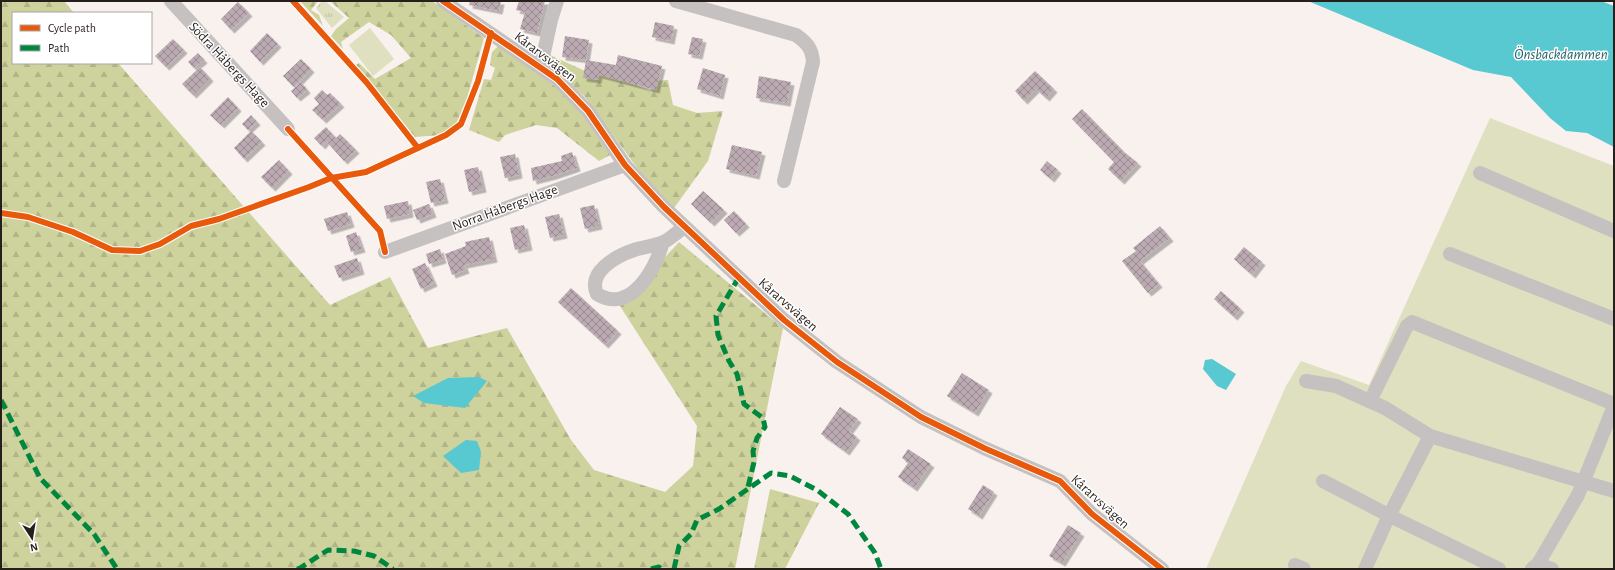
<svg xmlns="http://www.w3.org/2000/svg" width="1615" height="570" font-family="'Alegreya Sans',sans-serif">
<style>
.forest{fill:url(#forest-firs)}
.park{fill:url(#park-tufts)}
.garden{fill:#dee0bf}
.water{fill:#58c8d1}
.building{fill:url(#building-cross-hatch);filter:url(#shadow)}
.lines{fill:none;stroke-linecap:round;stroke-linejoin:round}
.minor{stroke:#c5c1c0;stroke-width:14}
.quiet{stroke:#00873e;stroke-width:5;stroke-dasharray:10 5;stroke-linecap:butt}
.cycleway-casing{stroke:#fff;stroke-width:8}
.cycleway{stroke:#e8590c;stroke-width:6}
.labels{text-anchor:middle;dominant-baseline:central;stroke-width:3;stroke-linejoin:round;paint-order:stroke}
.street-label{font-size:14px;fill:#271f1b;stroke:#fff}
.water-label{font-size:15px;font-style:italic;fill:#286166;stroke:#fff}
</style>
<defs>
<pattern id="forest-firs" width="22" height="20" patternUnits="userSpaceOnUse"><rect width="22" height="20" fill="#ced29d"/><path d="M5 1l3.5 6h-7zM16 11l3.5 6h-7z" fill="#b1b487"/></pattern>
<pattern id="park-tufts" width="24" height="20" patternUnits="userSpaceOnUse"><rect width="24" height="20" fill="#dee0bf"/><path d="M3 7l-1-3M5 7V3M7 7l1-3M15 17l-1-3M17 17v-4M19 17l1-3" fill="none" stroke="#bec0a4"/></pattern>
<pattern id="building-cross-hatch" width="8" height="8" patternUnits="userSpaceOnUse"><rect width="8" height="8" fill="#bcaab3"/><path d="M0 0l8 8M0 8l8-8" fill="none" stroke="#998a91"/></pattern>
<filter id="shadow"><feDropShadow dx="3.5" dy="3.5" stdDeviation="0" flood-color="#0004"/></filter>
</defs>
<rect width="100%" height="100%" fill="#f8f1ee"/>
<g class="forest">
<path d="M1,1H64L74,13H13V63H118L330,305L390,277L428,348L507,328L571,440L594,470L665,492L693,466L697,426L620,306L679,242L783,328L735,569H1Z"/>
<path d="M300,1H318L311,10L319,15L323,26Z"/>
<path d="M330,1H432L484,38L467,98L456,124L441,135L415,137L356,65L359,63L375,79L411,58L391,35L369,22L341,42L343,49L331,36L336,29L349,18Z"/>
<path d="M499,45L571,98L610,155L599,161L557,128L536,125L505,135L499,142L469,130L484,79L491,80L495,68L490,65L492,52Z"/>
<path d="M550,55L583,70L600,71L651,91L654,81L668,80L673,105L697,113L723,111L708,161L674,208L652,188L585,97L547,62Z"/>
<path d="M770,489L819,503L785,569H754Z"/>
</g>
<path class="park" d="M322,1H325L344,17L332,28L316,8Z"/>
<g class="garden">
<path d="M370,28L394,59L373,76L349,45Z"/>
<path d="M1490,118L1614,166V569H1206L1286,386L1301,361L1369,385Z"/>
</g>
<g class="water">
<path d="M1308,1H1601L1614,6V147L1587,133L1566,131L1550,118L1511,77L1473,70Z"/>
<path d="M1212,359L1236,374L1226,390L1217,386L1203,369L1205,360Z"/>
<path d="M479,377L487,381L465,408L424,403L413,396L448,378Z"/>
<path d="M466,440L477,441L481,452L479,470L461,473L443,456Z"/>
</g>
<g class="building">
<path d="M470,1H501L499,11L469,5Z"/>
<path d="M519,1H545L537,33L520,29L525,12L516,10Z"/>
<path d="M238,2L249,13L231,30L221,19Z"/>
<path d="M655,22L674,26L671,41L652,37Z"/>
<path d="M267,33L278,44L260,62L250,51Z"/>
<path d="M565,36L589,40L586,60L562,57Z"/>
<path d="M692,37L703,39L699,56L688,54Z"/>
<path d="M173,39L184,50L166,67L155,56Z"/>
<path d="M198,53L204,60L194,68L188,62Z"/>
<path d="M618,55L662,66L656,90L599,75L598,80L583,78L586,60L616,65Z"/>
<path d="M301,59L311,69L294,87L283,76Z"/>
<path d="M200,67L210,78L193,95L182,84Z"/>
<path d="M703,68L725,75L720,96L697,89Z"/>
<path d="M1035,71L1054,89L1046,98L1036,89L1024,101L1015,91Z"/>
<path d="M759,76L791,82L787,103L756,98Z"/>
<path d="M301,82L307,90L297,98L291,91Z"/>
<path d="M322,90L327,95L330,93L341,104L323,120L312,110L319,104L314,98Z"/>
<path d="M228,97L238,108L221,125L210,115Z"/>
<path d="M1082,109L1124,152L1138,163L1121,181L1108,169L1114,162L1072,119Z"/>
<path d="M251,115L257,122L248,130L242,124Z"/>
<path d="M326,127L336,138L340,134L356,150L344,161L326,141L322,146L314,138Z"/>
<path d="M251,131L262,142L244,159L234,148Z"/>
<path d="M732,145L762,152L756,176L726,169Z"/>
<path d="M572,152L577,168L553,176L533,181L531,168L562,161L561,156Z"/>
<path d="M515,154L519,175L505,178L500,157Z"/>
<path d="M279,160L289,171L272,188L261,177Z"/>
<path d="M1047,161L1058,170L1051,179L1040,170Z"/>
<path d="M478,167L483,189L469,192L464,170Z"/>
<path d="M440,179L445,200L431,203L426,182Z"/>
<path d="M703,191L724,210L711,223L691,204Z"/>
<path d="M408,201L410,214L387,219L384,206Z"/>
<path d="M429,204L433,214L417,220L413,210Z"/>
<path d="M594,205L599,226L585,229L580,208Z"/>
<path d="M734,211L746,224L736,233L724,220Z"/>
<path d="M347,212L351,224L328,231L324,219Z"/>
<path d="M559,214L564,235L550,238L545,217Z"/>
<path d="M524,225L529,247L515,250L510,228Z"/>
<path d="M1160,226L1170,238L1140,261L1159,284L1148,293L1122,261L1136,251L1133,248Z"/>
<path d="M356,232L362,249L351,252L346,236Z"/>
<path d="M489,237L494,259L464,265L466,270L452,275L445,254L466,246L465,242Z"/>
<path d="M1244,247L1262,262L1252,275L1234,259Z"/>
<path d="M440,249L443,260L429,264L426,254Z"/>
<path d="M357,258L361,271L339,278L334,266Z"/>
<path d="M425,263L434,283L421,289L412,269Z"/>
<path d="M571,288L618,331L605,345L558,302Z"/>
<path d="M1221,291L1241,309L1234,317L1214,299Z"/>
<path d="M962,373L989,390L975,413L947,396Z"/>
<path d="M840,407L858,419L849,431L857,437L846,452L821,434Z"/>
<path d="M908,449L931,464L914,488L898,477L908,463L902,458Z"/>
<path d="M983,485L994,492L979,516L968,509Z"/>
<path d="M1068,525L1081,533L1062,563L1049,556Z"/>
</g>
<g class="lines">
<g class="minor">
<path d="M171,1L288,129"/>
<path d="M443,1L557,79L588,111L625,165L664,207L784,320L837,362L921,417L984,448L1060,481L1092,514L1162,569"/>
<path d="M676,1L796,35C807,43 812,48 813,62L784,181"/>
<path d="M541,66L551,20L557,1"/>
<path d="M1480,173L1614,231"/>
<path d="M663,242C655,269 631,315 597,294C587,272 616,256 634,250C643,247 655,246 664,242C671,238 678,232 684,227"/>
<path d="M385,252L625,165"/>
<path d="M1450,254L1614,319"/>
<path d="M1306,381L1336,386L1385,408L1430,436L1614,491"/>
<path d="M1370,401L1407,326L1412,322L1614,404"/>
<path d="M1323,481L1390,516L1499,569"/>
<path d="M1538,564L1552,569"/>
<path d="M1295,565L1304,569"/>
<path d="M1365,569L1387,520L1430,436"/>
<path d="M1532,569L1538,564L1578,495L1614,406"/>
</g>
<g class="quiet">
<path d="M739,277L716,316L718,335L729,361L737,374L744,404L763,418L765,427L757,438L753,451L754,462L747,491"/>
<path d="M1,400L40,478L94,534L117,569"/>
<path d="M297,569L300,568L328,550L354,551L374,556L393,569"/>
<path d="M651,569L659,567L661,569"/>
<path d="M674,569L679,546L691,534L697,520L719,509L771,473L790,476L817,490L848,514L875,553L881,569"/>
</g>
<g class="cycleway-casing">
<g id="cycleway">
<path d="M293,1L367,83L418,148"/>
<path d="M443,1L557,79L588,111L625,165L664,207L784,320L837,362L921,417L984,448L1060,481L1092,514L1162,569"/>
<path d="M288,129L380,231L385,252"/>
<path d="M1,213L28,217L73,232L112,250L140,251L160,244L191,226L219,219L309,187L331,178L366,172L446,135L461,124L478,81L491,33"/>
</g>
</g>
<use href="#cycleway" class="cycleway"/>
</g>
<g class="labels">
<g class="street-label">
<text transform="translate(545 57) rotate(37)">Kårarvsvägen</text>
<text transform="translate(229 65) rotate(47)">Södra Håbergs Hage</text>
<text transform="translate(505 208) rotate(-20)">Norra Håbergs Hage</text>
<text transform="translate(788 305) rotate(41)">Kårarvsvägen</text>
<text transform="translate(1100 502) rotate(42)">Kårarvsvägen</text>
</g>
<g class="water-label">
<text x="1561" y="54">Önsbackdammen</text>
</g>
</g>
<rect width="1615" height="570" fill="none" stroke="#271f1b" stroke-width="4"/>
<rect x="12" y="12" width="140" height="52" fill="#ffffff" stroke="#a9a5a4"/>
<rect x="20" y="25" width="20" height="6" fill="#e8590c" stroke="#a9a5a4"/>
<text x="48" y="32" font-size="12" fill="#271f1b">Cycle path</text>
<rect x="20" y="45" width="20" height="6" fill="#00873e" stroke="#a9a5a4"/>
<text x="48" y="52" font-size="12" fill="#271f1b">Path</text>
<g transform="translate(32 538) rotate(168)" stroke="#ffffff" stroke-width="3" paint-order="stroke">
<path d="M0-3L7 15L0 10L-7 15Z" fill="#271f1b"/>
<text y="-6" font-size="11" font-weight="bold" text-anchor="middle" fill="#271f1b">N</text>
</g>
</svg>
